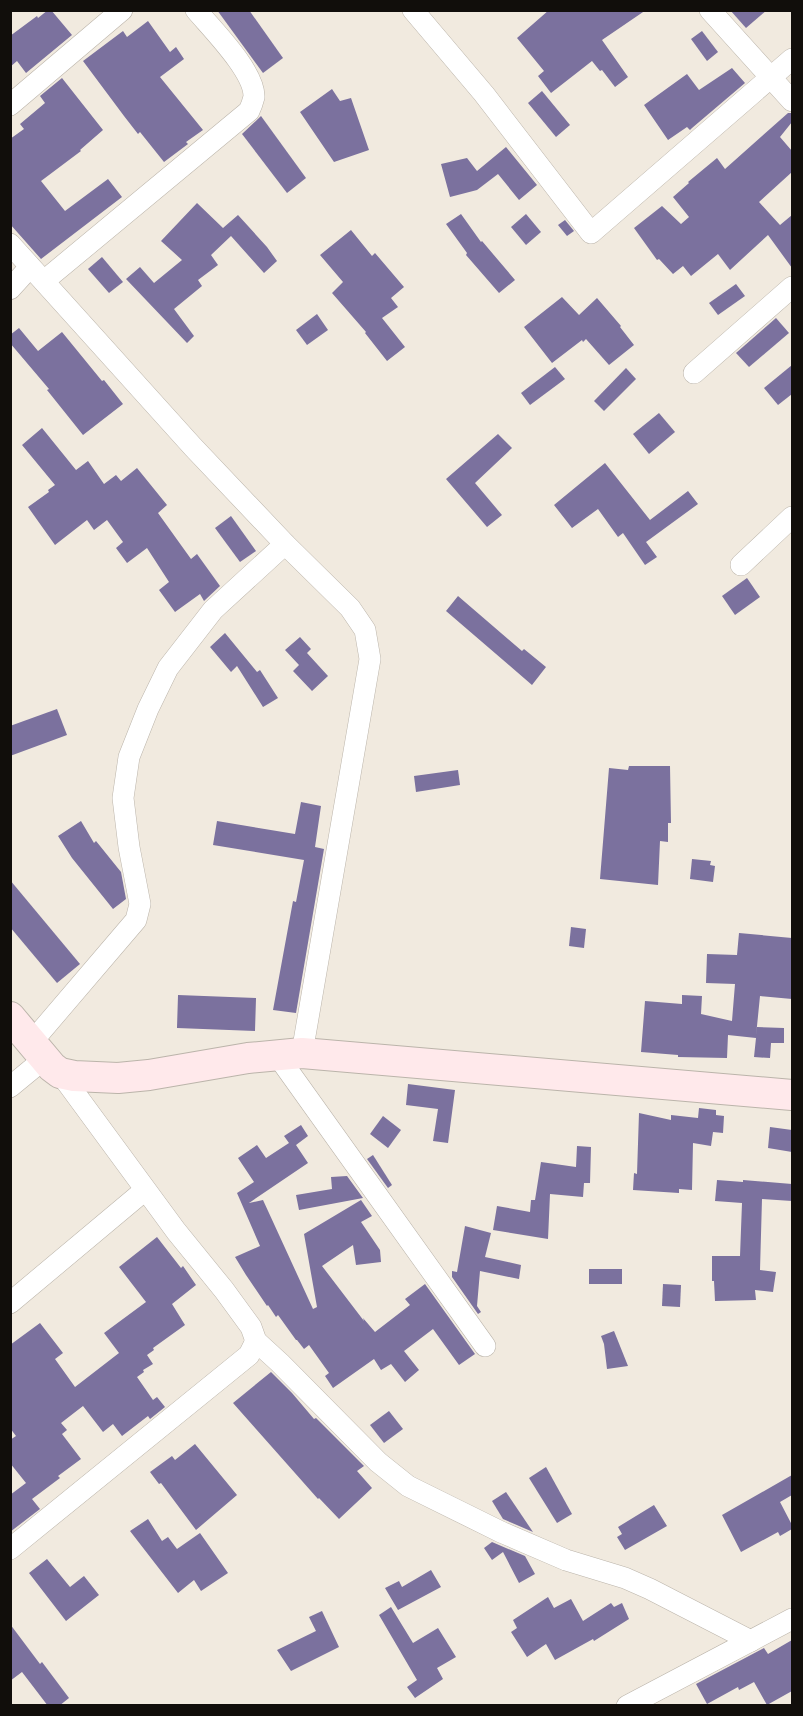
<svg xmlns="http://www.w3.org/2000/svg" width="803" height="1716" font-family="Karla,sans-serif">
<style>
.building{fill:#7b719e}
.lines{fill:none;stroke-linecap:round;stroke-linejoin:round}
.street-casing{stroke:#bbb4aa;stroke-width:22}
.secondary-casing{stroke:#bbb4aa;stroke-width:32}
.street{stroke:#fff;stroke-width:21}
.secondary{stroke:#ffe9eb;stroke-width:30}
</style>
<rect width="100%" height="100%" fill="#f1eadf"/>
<g class="building">
<path d="M48,10H51L72,35L26,73L17,61L10,67V36L37,16L38,18Z"/>
<path d="M217,10H249L283,58L263,73Z"/>
<path d="M549,10H646L602,40L628,77L615,87L602,70L600,71L592,61L551,93L538,76L544,71L517,38Z"/>
<path d="M730,10H767L746,28Z"/>
<path d="M148,21L170,52L176,47L184,59L160,77L203,130L186,142L188,144L164,162L140,132L138,134L124,116L83,61L123,31L127,37Z"/>
<path d="M702,31L718,52L707,61L691,39Z"/>
<path d="M732,68L745,83L692,128L690,130L687,127L668,140L644,105L687,74L699,90Z"/>
<path d="M62,78L103,130L80,150L81,151L41,181L65,211L108,179L122,197L41,259L10,224V139L24,129L20,124L45,103L40,96Z"/>
<path d="M332,89L340,101L351,98L369,150L334,162L300,112Z"/>
<path d="M542,91L570,125L556,137L528,103Z"/>
<path d="M788,113H792V122L780,137L792,151V172L759,202L780,225L792,215V268L768,235L730,270L718,254L691,276L683,266L673,274L659,259L657,260L634,228L662,206L681,224L689,217L673,197L689,183L688,182L717,158L725,169Z"/>
<path d="M261,116L306,178L287,193L242,134Z"/>
<path d="M506,147L537,185L519,200L498,174L477,190L450,197L441,164L467,158L477,171Z"/>
<path d="M197,203L223,228L238,215L267,247L277,261L264,273L231,236L211,255L218,265L198,280L202,286L174,309L194,336L187,343L126,279L140,267L154,283L182,260L161,241Z"/>
<path d="M461,214L481,242L482,241L515,280L499,293L466,255L467,253L446,224Z"/>
<path d="M526,214L541,232L526,245L511,227Z"/>
<path d="M565,220L574,231L567,236L558,225Z"/>
<path d="M351,230L372,256L375,253L404,287L391,298L398,307L382,318L405,347L387,361L365,333L366,332L332,293L343,282L320,255Z"/>
<path d="M102,257L123,282L109,293L88,269Z"/>
<path d="M736,284L745,296L718,315L709,303Z"/>
<path d="M562,297L579,315L597,298L621,326L620,327L634,345L609,365L586,339L583,342L582,340L552,363L524,327Z"/>
<path d="M317,314L328,330L307,345L296,330Z"/>
<path d="M776,318L789,333L749,367L736,353Z"/>
<path d="M19,328L38,351L62,332L102,381L104,380L123,404L83,435L47,390L49,389L10,343V335Z"/>
<path d="M792,365V394L778,405L764,388Z"/>
<path d="M555,367L565,379L530,405L521,393Z"/>
<path d="M626,368L636,379L604,411L594,401Z"/>
<path d="M659,413L675,432L649,454L633,434Z"/>
<path d="M42,428L76,470L88,461L104,484L116,475L121,481L137,468L167,505L158,513L191,559L197,554L220,586L204,601L200,594L175,612L159,590L169,582L147,548L127,563L116,548L123,542L107,520L94,530L87,520L55,545L28,507L49,492L48,490L55,485L22,445Z"/>
<path d="M498,434L512,448L475,483L502,515L487,527L446,479Z"/>
<path d="M605,463L650,520L688,491L698,504L646,542L657,557L645,565L623,533L618,537L598,509L572,528L554,505Z"/>
<path d="M231,516L256,551L240,562L215,528Z"/>
<path d="M747,578L760,597L735,615L722,596Z"/>
<path d="M458,596L522,651L524,649L546,667L532,685L446,611Z"/>
<path d="M225,633L257,672L260,670L278,698L263,707L237,666L231,672L210,647Z"/>
<path d="M300,637L311,649L307,653L328,676L312,691L293,671L299,665L285,650Z"/>
<path d="M57,709L67,735L10,756V726Z"/>
<path d="M629,766H670L671,823H668V842L660,841L658,885L600,879L609,768L628,770Z"/>
<path d="M458,770L460,785L416,792L414,776Z"/>
<path d="M301,802L321,806L315,847L324,849L296,1013L273,1010L293,901L296,902L304,860L213,845L217,821L295,834Z"/>
<path d="M81,821L94,843L96,841L121,872L126,899L113,909L72,858L58,836Z"/>
<path d="M692,859L711,861L710,865L715,866L713,882L690,879Z"/>
<path d="M10,880L80,964L57,983L10,927Z"/>
<path d="M571,927L586,929L584,948L569,946Z"/>
<path d="M739,933L792,938V999L760,996L756,1036L757,1027L784,1028V1043H771L770,1058L754,1057L756,1038L728,1035L727,1058L678,1057V1055L641,1052L645,1001L682,1004V995L702,996L701,1014L732,1021L735,984L706,983L707,954L737,955Z"/>
<path d="M178,995L256,998L255,1031L177,1028Z"/>
<path d="M408,1084L455,1090L448,1143L433,1141L438,1109L406,1105Z"/>
<path d="M699,1108L716,1110V1115L724,1116L723,1133L713,1132L711,1146L693,1143L692,1190L679,1189V1193L633,1190L634,1173L637,1174L639,1113L671,1120V1115L698,1118Z"/>
<path d="M383,1116L401,1130L388,1148L370,1134Z"/>
<path d="M301,1125L308,1136L296,1145L308,1163L249,1203L263,1200L313,1309L317,1307L304,1234L361,1200L372,1216L361,1222L380,1250L381,1262L356,1265L353,1245L322,1266L364,1321L363,1318L375,1332L410,1305L405,1299L425,1284L475,1354L459,1365L433,1329L404,1351L419,1370L405,1382L391,1364L381,1370L374,1359L333,1388L325,1376L329,1373L309,1345L304,1349L297,1340H296L278,1315L276,1317L268,1305L267,1306L246,1275L235,1257L260,1246L237,1193L254,1182L238,1158L257,1145L266,1158L289,1143L284,1136Z"/>
<path d="M770,1127L792,1130V1152L768,1148Z"/>
<path d="M577,1146L591,1147L590,1183H584L583,1197L550,1194L548,1239L493,1230L497,1206L530,1212L531,1200H535L541,1162L576,1167Z"/>
<path d="M373,1155L392,1185L388,1188L367,1159Z"/>
<path d="M347,1176L363,1198L299,1210L296,1195L332,1189L331,1177Z"/>
<path d="M717,1180L743,1182V1180L792,1184V1201L762,1199L760,1270L776,1272L773,1292L755,1290L756,1300L715,1301L714,1281H712V1256H740L742,1203L715,1201Z"/>
<path d="M465,1226L491,1233L485,1257L521,1265L519,1279L480,1271L477,1306L481,1312L478,1314L452,1277V1271L457,1272Z"/>
<path d="M157,1237L181,1268L183,1266L196,1285L172,1304L185,1325L153,1348L154,1350L147,1355L153,1364L143,1370L144,1372L137,1377L153,1400L157,1397L165,1407L150,1419L148,1416L122,1436L113,1424L103,1432L83,1406L61,1423L67,1430L62,1434L81,1459L58,1476L60,1478L32,1499L40,1509L10,1532V1495L26,1483L10,1463V1440L16,1436L10,1428V1345L40,1323L63,1353L55,1359L75,1387L119,1353L104,1333L146,1302L119,1267Z"/>
<rect x="589" y="1269" width="33" height="15"/>
<path d="M663,1284L681,1285L680,1307L662,1306Z"/>
<path d="M614,1331L628,1366L607,1369L604,1344L601,1336Z"/>
<path d="M271,1372L292,1393L314,1419L316,1418L364,1466L357,1471L372,1488L339,1519L319,1498L318,1499L233,1403Z"/>
<path d="M389,1411L403,1429L384,1443L370,1425Z"/>
<path d="M195,1444L237,1495L196,1530L161,1483L159,1484L150,1472L172,1456L175,1460Z"/>
<path d="M546,1467L572,1514L557,1523L529,1478Z"/>
<path d="M792,1475V1495L780,1502L792,1525V1529L780,1536L778,1532L741,1552L722,1515Z"/>
<path d="M506,1492L533,1532L503,1519L492,1501Z"/>
<path d="M654,1505L667,1526L625,1550L617,1537L622,1534L618,1527Z"/>
<path d="M148,1519L162,1541L168,1537L177,1549L200,1533L228,1573L201,1591L194,1580L178,1593L130,1531Z"/>
<path d="M492,1542L525,1556L535,1574L519,1583L503,1552L492,1560L484,1548Z"/>
<path d="M47,1559L70,1587L84,1576L99,1595L66,1621L29,1573Z"/>
<path d="M431,1570L441,1587L398,1610L385,1588L399,1581L402,1587Z"/>
<path d="M548,1597L554,1608L571,1599L583,1621L611,1603L614,1607L622,1603L629,1619L594,1641L593,1639L555,1660L546,1644L527,1657L511,1632L517,1628L513,1620Z"/>
<path d="M391,1607L413,1643L438,1628L456,1657L437,1668L443,1679L415,1698L407,1687L417,1680L379,1615Z"/>
<path d="M322,1611L339,1647L291,1671L277,1650L316,1631L309,1617Z"/>
<path d="M10,1624L40,1664L42,1662L69,1698L59,1706H48L22,1672L10,1681Z"/>
<path d="M792,1640V1691L767,1705L754,1682L739,1690L738,1687L707,1704L696,1684L764,1648L768,1654Z"/>
</g>
<g class="lines">
<g class="street-casing">
<g id="street">
<path d="M413,10L484,94L591,233L792,59"/>
<path d="M710,10L792,101"/>
<path d="M10,105L122,10"/>
<path d="M10,244L193,447L285,544L350,608L365,630L370,659L302,1053"/>
<path d="M44,281L249,111C251,107 253,101 254,97C255,72 212,29 196,10"/>
<path d="M10,289L30,267"/>
<path d="M694,373L792,287"/>
<path d="M741,565L792,517"/>
<path d="M31,1043L136,920L140,904L129,847L123,798L129,757L148,709L168,668L213,610L285,544"/>
<path d="M277,1055L485,1346"/>
<path d="M60,1073L176,1231L224,1290L251,1327L256,1341L280,1363L378,1462L408,1486L501,1532L566,1560L625,1578L650,1589L751,1641"/>
<path d="M10,1087L44,1059"/>
<path d="M10,1303L145,1190"/>
<path d="M10,1549L249,1355L256,1341"/>
<path d="M627,1706L792,1619"/>
</g>
</g>
<g class="secondary-casing">
<path id="secondary" d="M10,1017L52,1067L60,1073L74,1076L118,1078L149,1075L248,1058L302,1053L792,1095"/>
</g>
<use href="#street" class="street"/>
<use href="#secondary" class="secondary"/>
</g>
<rect width="803" height="1716" fill="none" stroke="#110e0b" stroke-width="24"/>
</svg>
